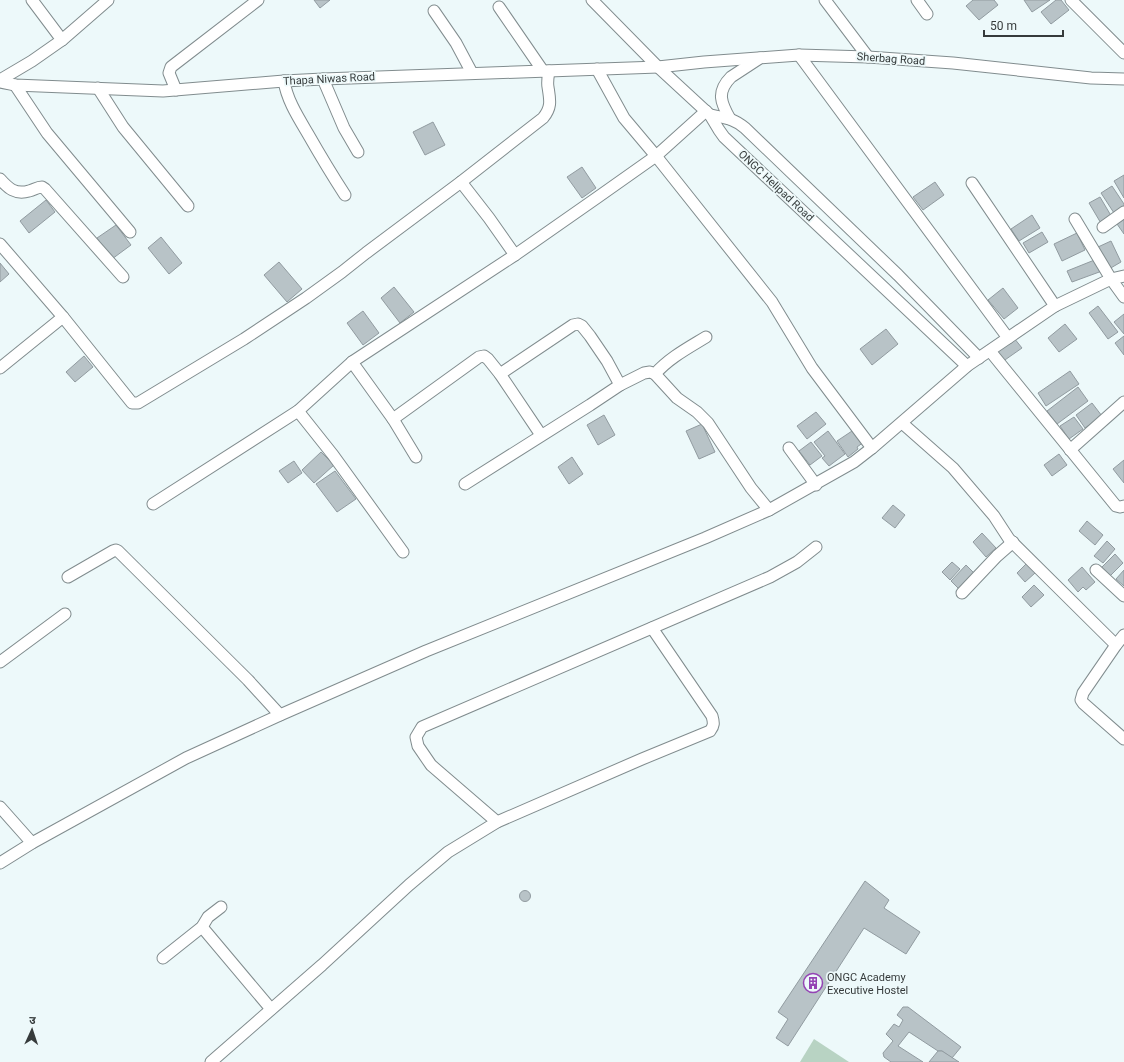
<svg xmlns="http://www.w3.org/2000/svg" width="1124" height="1062" font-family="Roboto,'Noto Sans Devanagari',sans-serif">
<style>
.green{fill:#b8d3c3}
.building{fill:#b8c3c7;stroke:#919ba0}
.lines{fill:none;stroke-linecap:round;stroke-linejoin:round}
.minor-casing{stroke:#818c8e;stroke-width:13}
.minor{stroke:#fff;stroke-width:11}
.labels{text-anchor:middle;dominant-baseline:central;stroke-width:3.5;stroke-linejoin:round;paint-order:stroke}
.street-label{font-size:11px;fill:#363b3b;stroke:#edf9fa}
.poi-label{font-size:11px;fill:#363b3b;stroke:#edf9fa;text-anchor:start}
</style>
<rect width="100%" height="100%" fill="#edf9fa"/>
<path class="green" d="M814,1039L849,1062H800Z"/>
<g class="building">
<path d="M314,0H330L320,8Z"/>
<path d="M973,0H994L998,5L979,20L966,6Z"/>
<path d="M1024,0H1050L1032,12Z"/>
<path d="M1056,0H1061L1069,10L1051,24L1041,12Z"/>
<path d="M433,122L445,145L425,155L413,132Z"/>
<path d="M582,167L596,188L582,198L567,177Z"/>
<path d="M1124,175V198L1114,181Z"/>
<path d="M935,182L944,195L923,210L913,197Z"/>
<path d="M1112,186L1124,204V207L1114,213L1101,193Z"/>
<path d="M1100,197L1113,219L1102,225L1089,203Z"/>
<path d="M46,200L55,212L29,233L20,221Z"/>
<path d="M1032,215L1040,228L1019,241L1011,229Z"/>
<path d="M1124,219V234L1117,224Z"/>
<path d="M116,225L131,245L112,259L97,238Z"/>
<path d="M1042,232L1048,242L1029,253L1023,243Z"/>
<path d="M1077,233L1085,250L1062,261L1054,244Z"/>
<path d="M161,237L182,263L169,274L148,248Z"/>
<path d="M1111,241L1121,262L1109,269L1098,247Z"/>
<path d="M1097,259L1102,271L1072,282L1067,271Z"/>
<path d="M279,262L302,289L287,302L264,275Z"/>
<path d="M0,263L9,274L0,282Z"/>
<path d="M394,287L414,312L400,323L381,298Z"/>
<path d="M1003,288L1018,308L1004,319L988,300Z"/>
<path d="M1098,306L1118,332L1108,339L1089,313Z"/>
<path d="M363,311L379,333L363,345L347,323Z"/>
<path d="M1124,314V334L1114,322Z"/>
<path d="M1065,324L1077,339L1059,352L1048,338Z"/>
<path d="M886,329L898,344L872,365L860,349Z"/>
<path d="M1124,336V355L1115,343Z"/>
<path d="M1014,338L1022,348L1002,362L993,352Z"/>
<path d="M84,356L93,367L75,382L66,372Z"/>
<path d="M1070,371L1079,384L1046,406L1038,393Z"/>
<path d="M1078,387L1088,401L1057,424L1047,411Z"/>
<path d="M1092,403L1102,416L1085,428L1076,415Z"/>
<path d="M816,412L826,424L807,439L797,426Z"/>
<path d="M604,415L615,435L598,445L587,425Z"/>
<path d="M1074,417L1083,429L1069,439L1060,426Z"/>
<path d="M702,424L715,452L699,459L686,431Z"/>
<path d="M855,429L864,442L857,447L858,449L848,457L837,441Z"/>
<path d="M828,431L845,454L829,466L822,458L825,456L814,442Z"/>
<path d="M811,442L822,456L810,465L799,451Z"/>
<path d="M321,452L334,465L314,483L302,470Z"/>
<path d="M1059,454L1067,465L1052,476L1044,465Z"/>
<path d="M572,457L583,474L569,484L558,467Z"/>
<path d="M1124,460V483L1113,469Z"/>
<path d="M294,461L302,473L288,483L279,471Z"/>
<path d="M335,471L356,499L337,512L316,484Z"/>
<path d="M893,505L905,515L895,528L882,518Z"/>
<path d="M1087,521L1103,535L1095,545L1079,531Z"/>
<path d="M982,533L996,548L986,557L973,542Z"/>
<path d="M1107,541L1115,549L1103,563L1094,556Z"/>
<path d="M1115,554L1123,563L1110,576L1101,568Z"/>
<path d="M952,562L960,569L950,580L942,572Z"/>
<path d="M1026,564L1035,573L1025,582L1017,573Z"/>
<path d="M966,565L974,573L959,589L951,581Z"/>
<path d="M1082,567L1095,582L1086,590L1083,587L1078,592L1068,580Z"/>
<path d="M1124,570V586L1116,579Z"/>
<path d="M1034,585L1044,595L1031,607L1022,597Z"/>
<path d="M865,881L889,900L884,908L920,932L906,954L864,928L788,1046L776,1038L788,1019L778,1012Z"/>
<circle cx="525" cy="896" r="5.5"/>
<path d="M903,1007H908L961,1047L952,1058L942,1051H938L909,1032L898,1046L923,1062H891L884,1057L883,1053L893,1041L886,1034L894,1024L899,1027L903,1020L897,1015Z"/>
<path d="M938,1051H942L959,1062H929Z"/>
</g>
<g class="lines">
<g class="minor-casing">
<g id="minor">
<path d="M32,0L62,40"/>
<path d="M592,0L658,67L710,115L719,130L724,137L967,366"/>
<path d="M825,0L868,57"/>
<path d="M917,0L927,14"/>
<path d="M1071,0L1124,53"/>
<path d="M499,7L543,71"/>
<path d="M434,11L456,43L472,73"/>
<path d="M799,55L1008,338"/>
<path d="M597,69L624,118L656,156L772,302L812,368L872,448"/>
<path d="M323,79L344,128L358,152"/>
<path d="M0,80L32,61L62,40L108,0"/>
<path d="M284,81C287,100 298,117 308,134C320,155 332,175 345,195"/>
<path d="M0,82L15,85L163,91L284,81L323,79L658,67L704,62L799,55L868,57L953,63L1091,78L1124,79"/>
<path d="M15,85L47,133L130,232"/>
<path d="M98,88L123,127L188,206"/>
<path d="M176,90L169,73L171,67L258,0"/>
<path d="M710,115C726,118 733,118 745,128L898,275L979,358"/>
<path d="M730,119C721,103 716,92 731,77L760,58"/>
<path d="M0,179C8,188 15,195 29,191C34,190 37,187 42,187L45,189L123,277"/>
<path d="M461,182L489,218L515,255"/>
<path d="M972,183L1055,306"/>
<path d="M1075,219L1111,279L1124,297"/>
<path d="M1103,227L1124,212"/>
<path d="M0,244L63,317L132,403H138L244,339L306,298L342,272L366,253L461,182L543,118C552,107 550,100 548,87C547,82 548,77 549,71"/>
<path d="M990,351L1116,506L1120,507L1124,506"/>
<path d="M352,362L393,419L416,457"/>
<path d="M0,368L63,317"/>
<path d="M500,374L573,325L578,324L582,326L590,336L607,361L620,385"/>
<path d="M655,374C669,358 688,348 706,337"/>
<path d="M298,411L333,455L403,552"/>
<path d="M393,419L479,357L484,356L488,359L500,374L541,435"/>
<path d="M902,423L953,468L994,516L1009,539L1116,645"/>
<path d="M789,448L816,485"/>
<path d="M1070,450L1124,402"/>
<path d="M465,484L590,405L620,385L644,373L650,372L655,374L677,398L697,412L708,423L751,488L769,510"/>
<path d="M153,504L298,411L352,362L515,255L598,197L656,156L706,111"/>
<path d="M1096,570L1124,596"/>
<path d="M68,577L113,551L116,550L118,551L248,680L280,715"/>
<path d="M962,593L997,556L1013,542"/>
<path d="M1124,635L1116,645L1083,693L1081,700L1083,703L1124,739"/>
<path d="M0,662L65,614"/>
<path d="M0,807L32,843"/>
<path d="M497,822L431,765L418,746L416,737L422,727L770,577L797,562L816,547"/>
<path d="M0,863L32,843L186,758L280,715L426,651L705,538L769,510L854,462L872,448L967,366L1055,306L1111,279L1124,276"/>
<path d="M202,927L271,1009"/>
<path d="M163,958L202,927L208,917L221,907"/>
<path d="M211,1062L322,965L409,885L448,852L497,822L642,759L710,731C714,726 714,723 712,716L652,628"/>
</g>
</g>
<use href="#minor" class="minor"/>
</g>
<defs>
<g id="building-ring" transform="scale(1)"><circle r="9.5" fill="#edf9fa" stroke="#9444b4" stroke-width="1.5"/><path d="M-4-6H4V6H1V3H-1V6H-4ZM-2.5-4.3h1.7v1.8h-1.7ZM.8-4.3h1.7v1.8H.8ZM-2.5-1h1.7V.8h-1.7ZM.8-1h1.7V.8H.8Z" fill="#9444b4"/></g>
</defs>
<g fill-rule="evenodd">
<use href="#building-ring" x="813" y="983"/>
</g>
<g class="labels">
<g class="street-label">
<text transform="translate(891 59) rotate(4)">Sherbag Road</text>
<text transform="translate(329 79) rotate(-3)">Thapa Niwas Road</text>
<text transform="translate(776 186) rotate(43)">ONGC Helipad Road</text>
</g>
<g class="poi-label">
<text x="827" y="977">ONGC Academy<tspan x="827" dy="13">Executive Hostel</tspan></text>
</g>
</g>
<g transform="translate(32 1030) rotate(3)" stroke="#edf9fa" stroke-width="3" paint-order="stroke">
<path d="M0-3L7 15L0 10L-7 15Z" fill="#363b3b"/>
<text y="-6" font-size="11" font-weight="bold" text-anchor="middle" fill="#363b3b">उ</text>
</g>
<path d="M984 30v6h79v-6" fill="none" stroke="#363b3b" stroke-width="2"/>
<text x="990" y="30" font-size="12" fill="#363b3b" stroke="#edf9fa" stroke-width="3" paint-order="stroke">50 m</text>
</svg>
